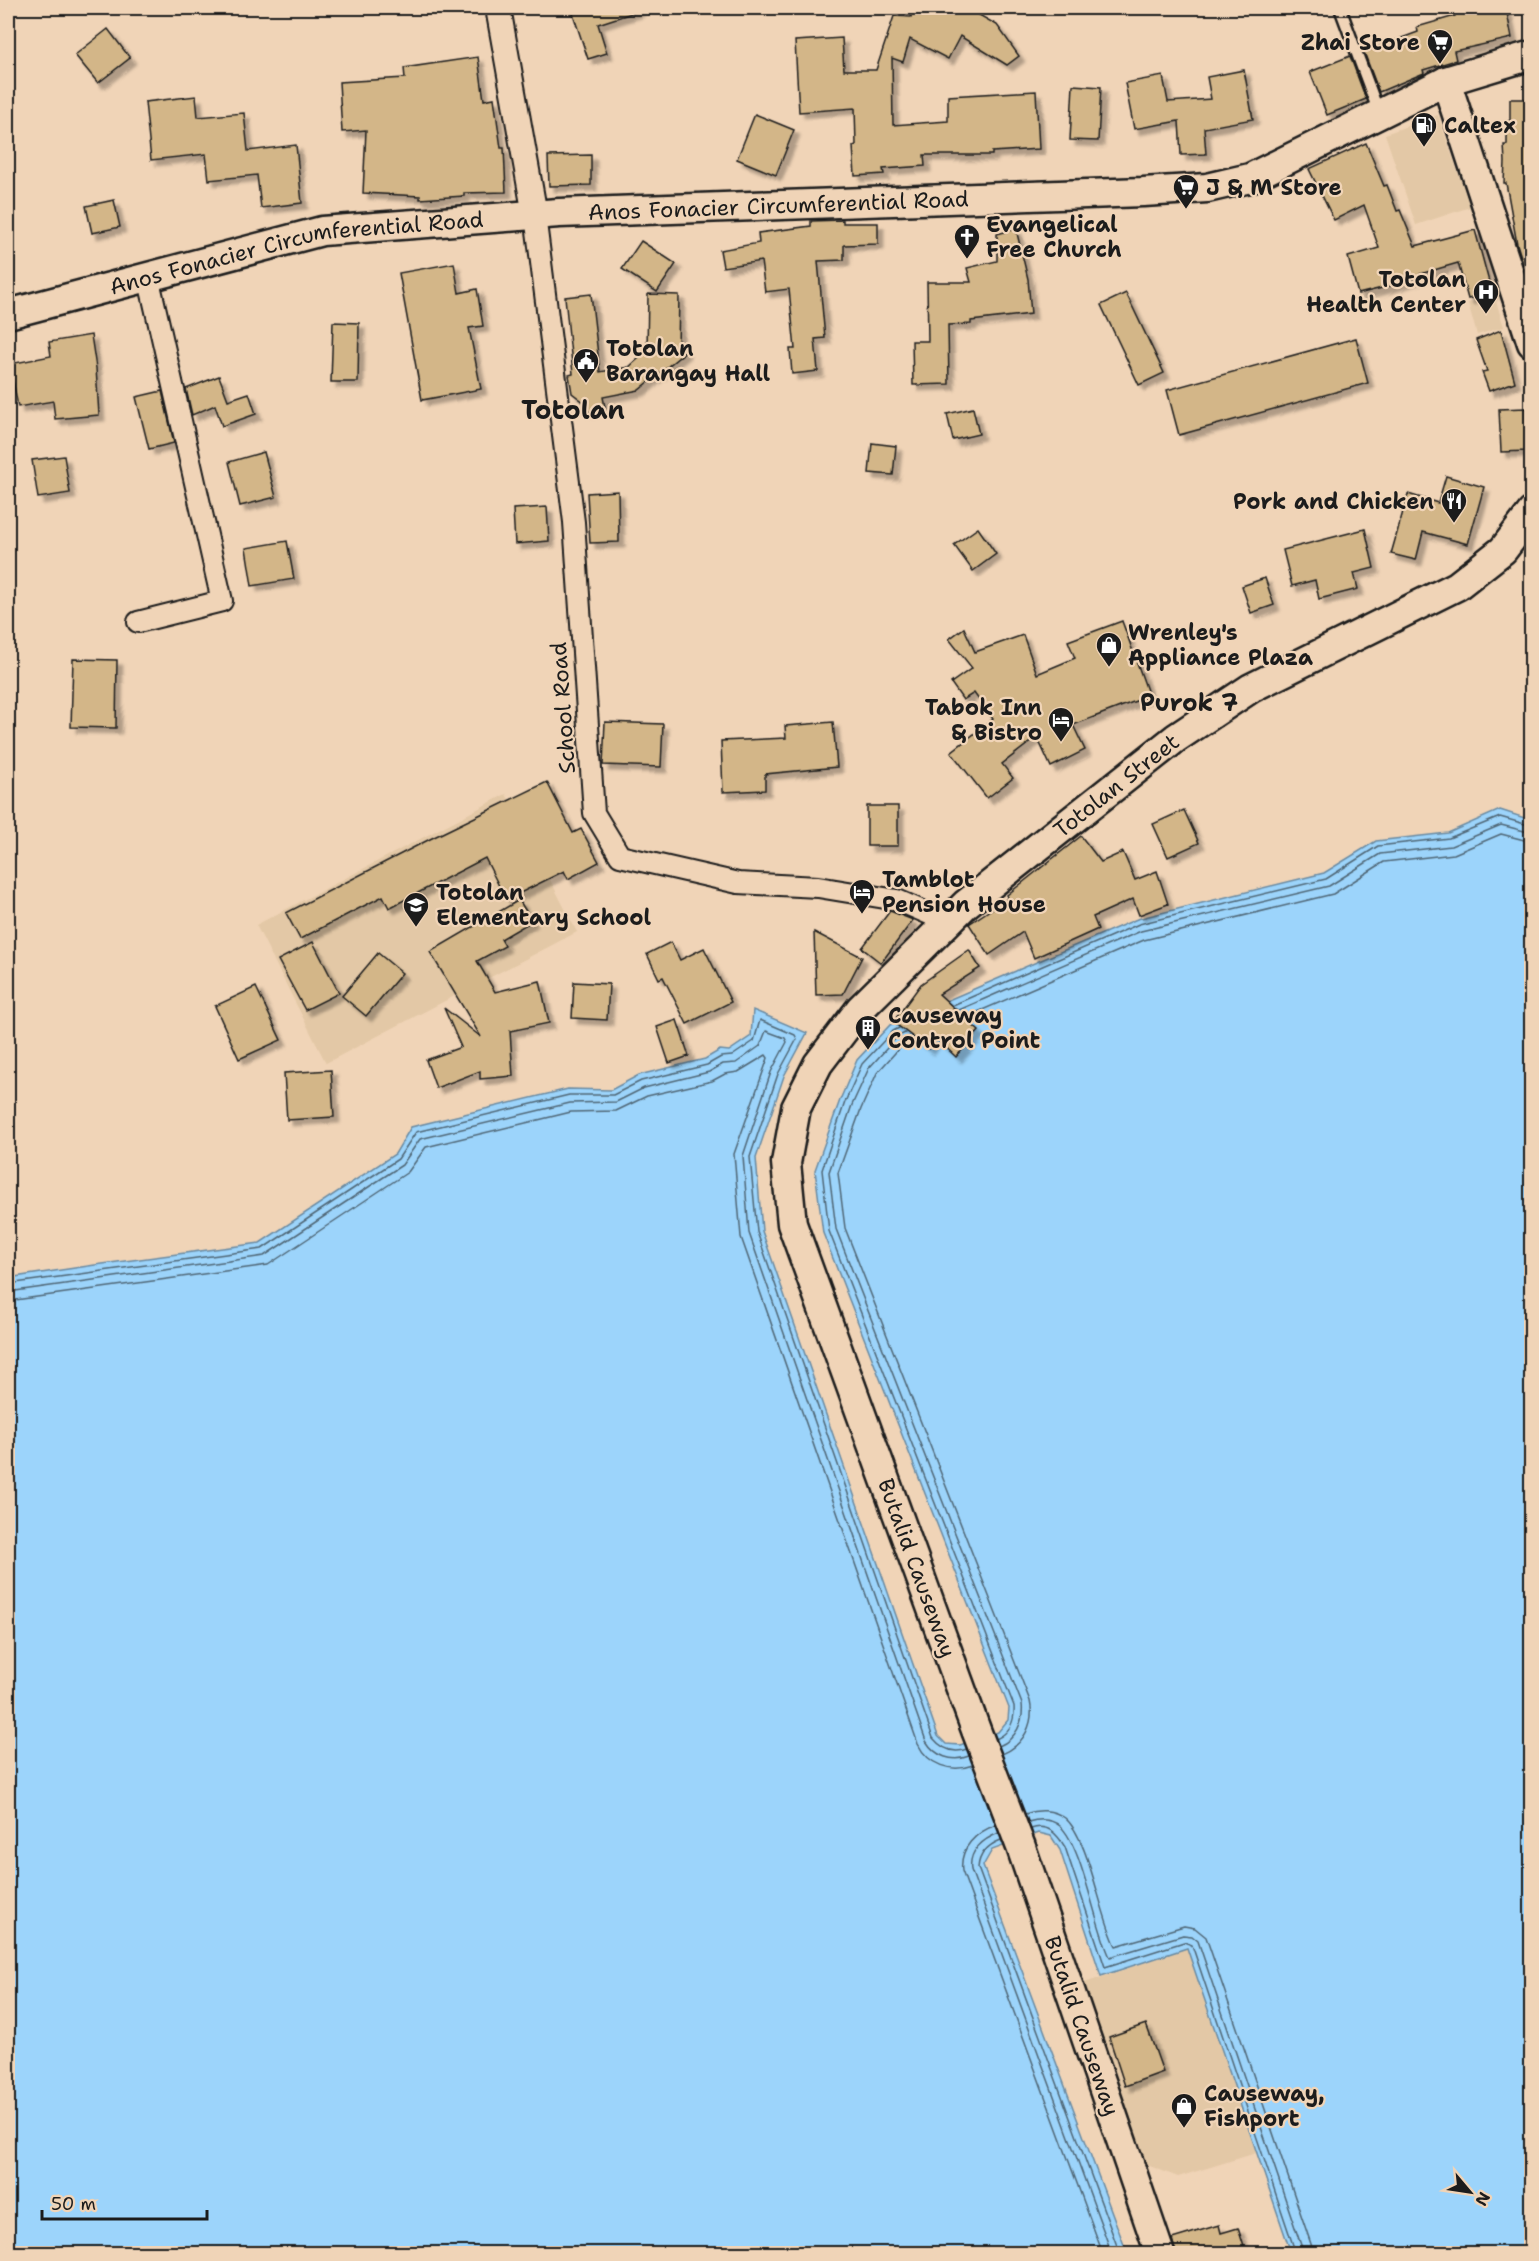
<svg xmlns="http://www.w3.org/2000/svg" width="1539" height="2261" font-family="'Shantell Sans',sans-serif">
<style>
.built{fill:#e3c8a6}
.water{fill:#9cd4fb;stroke:#698aa2;stroke-width:1.5}
.lines{fill:none;stroke-linecap:round;stroke-linejoin:round}
.shore{stroke:#4f6675;stroke-width:1.5}
.building{fill:#d3b688;stroke:#1c1c1c;stroke-width:1.5;filter:url(#shadow)}
.service-casing{stroke:#1c1c1c;stroke-width:15}
.minor-casing{stroke:#1c1c1c;stroke-width:24}
.tertiary-casing{stroke:#1c1c1c;stroke-width:28}
.secondary-casing{stroke:#1c1c1c;stroke-width:33}
.service{stroke:#f0d4b7;stroke-width:10}
.minor{stroke:#f0d4b7;stroke-width:20}
.tertiary{stroke:#f0d4b7;stroke-width:24}
.secondary{stroke:#f0d4b7;stroke-width:28}
.labels{text-anchor:middle;dominant-baseline:central;stroke-width:4.5;stroke-linejoin:round;paint-order:stroke}
.poi-label{font-size:22px;font-weight:bold;fill:#1c1c1c;stroke:#f0d4b7;text-anchor:start}
.street-label{font-size:22px;fill:#1c1c1c;stroke:#f0d4b7}
.neighbourhood-label{font-size:24px;font-weight:bold;fill:#1c1c1c;stroke:#f0d4b7}
.quarter-label{font-size:26px;font-weight:bold;fill:#1c1c1c;stroke:#f0d4b7}
</style>
<defs>
<filter id="shadow"><feDropShadow dx="5.5" dy="5.5" stdDeviation="1.5" flood-color="#0004"/></filter>
</defs>
<rect width="100%" height="100%" fill="#f0d4b7"/>
<filter id="ink" filterUnits="userSpaceOnUse"><feTurbulence type="fractalNoise" baseFrequency=".0167" numOctaves="2"/><feDisplacementMap in="SourceGraphic" scale="12" xChannelSelector="R" yChannelSelector="G"/><feConvolveMatrix kernelMatrix="1 2 1 2 8 2 1 2 1" color-interpolation-filters="sRGB"/></filter>
<g filter="url(#ink)">
<g class="built">
<path d="M1438,115L1470,207L1416,225L1385,134Z"/>
<path d="M1494,295L1504,327L1477,335L1468,303Z"/>
<path d="M506,794L577,932L326,1063L256,925Z"/>
<path d="M1187,1948L1256,2153L1178,2177L1142,2163L1079,1985Z"/>
</g>
<path class="water" d="M1500,810L1531,820V2253H1291L1187,1948L1101,1976L1060,1850L1051,1836L1039,1833L992,1850L983,1866L1127,2253L8,2254V1278L95,1265L260,1243L395,1154L411,1127L568,1089L611,1090L639,1075L705,1059L720,1050L729,1051L751,1036L753,1010L807,1033L784,1076L756,1158L762,1231L938,1736L946,1744L960,1745L998,1732L1008,1720L1009,1708L823,1233L815,1170L840,1100L857,1060L890,1025L1137,919L1324,873L1376,841L1448,833Z"/>
<g class="lines">
<g class="shore">
<path d="M953,1005L1139,924L1326,879L1378,846L1449,838L1500,817L1532,826"/>
<path d="M959,1010L1141,931L1329,886L1380,854L1451,846L1501,825L1532,833"/>
<path d="M966,1017L1144,940L1333,894L1384,862L1454,854L1501,834L1532,842"/>
<path d="M899,1028L893,1031L862,1064L845,1102L822,1170L829,1231L1014,1706C1015,1720 1010,1733 996,1739"/>
<path d="M905,1033L897,1037L869,1068L852,1105L829,1172L836,1229L1022,1704C1024,1722 1016,1739 999,1746"/>
<path d="M914,1039L903,1044L877,1073L861,1109L838,1173L845,1228L1030,1701C1035,1723 1024,1745 1002,1754"/>
<path d="M8,1284L262,1249L398,1159L416,1132L569,1095H613L641,1081L707,1065L721,1057L732,1056L754,1041L760,1020L795,1035L797,1039L778,1074L750,1157L757,1232L933,1738C942,1749 953,1754 967,1749"/>
<path d="M8,1292L264,1256L402,1165L420,1139L570,1103L616,1102L644,1088L709,1072L723,1064L736,1063L760,1046L766,1031L785,1038L787,1042L771,1072L743,1156L749,1233L926,1741C935,1756 952,1763 969,1756"/>
<path d="M8,1301L268,1265L408,1172L426,1147L571,1112L616,1111L647,1096L712,1081L725,1074L738,1072L766,1055L768,1058L734,1154L741,1237L918,1744C928,1765 951,1773 973,1765"/>
<path d="M1025,1814C1038,1809 1053,1809 1065,1818C1089,1838 1100,1916 1116,1946L1184,1926L1195,1928L1206,1937L1311,2244L1313,2254"/>
<path d="M1028,1822C1038,1819 1051,1818 1060,1826C1082,1845 1095,1927 1110,1957L1183,1935L1192,1936L1198,1941L1304,2254"/>
<path d="M996,1825C976,1832 959,1848 962,1871L1103,2254"/>
<path d="M1031,1829C1048,1823 1057,1834 1065,1847L1105,1967L1184,1942L1192,1945L1296,2254"/>
<path d="M999,1833C983,1839 968,1851 971,1870L1112,2254"/>
<path d="M1001,1840C988,1845 979,1853 978,1868L1120,2254"/>
</g>
</g>
<g class="building">
<path d="M571,8H637L638,11L598,24L607,53L588,59Z"/>
<path d="M914,8H967L997,25L1019,56L1007,65L960,36L948,59L910,39L903,62L892,58L893,125L948,121V96L1036,91L1039,149L992,152V155H924L925,166L883,169L884,174L855,176L853,146L856,145L855,108L799,112L795,41L842,38L844,70H876L894,16L911,17Z"/>
<path d="M1465,8H1506L1512,38L1454,51L1456,60L1423,70L1424,73L1379,92L1364,52L1418,32L1417,27L1455,16L1454,10Z"/>
<path d="M108,29L130,58L98,83L75,55Z"/>
<path d="M1350,56L1366,99L1327,115L1310,72Z"/>
<path d="M478,57L484,100L494,98L501,148H504L506,192L464,193V196L420,199V196L363,193L366,130L342,132L339,82L405,78L404,68Z"/>
<path d="M1244,70L1253,119L1204,128L1206,154L1181,155L1179,121L1134,129L1125,83L1163,76L1168,102L1211,99L1207,77Z"/>
<path d="M1073,85L1101,87L1098,141L1070,140Z"/>
<path d="M196,96L198,117L244,113L248,151L296,145L302,203L261,208L257,175L209,180L206,154L151,160L145,102Z"/>
<path d="M1510,99H1532V272L1526,273L1517,244L1506,183H1504L1505,162L1504,145H1507V121H1510Z"/>
<path d="M755,114L794,130L776,175L737,159Z"/>
<path d="M1366,143L1384,186L1387,185L1397,211L1400,210L1415,246L1475,230L1492,293L1468,299L1458,263L1420,274V276L1394,285L1358,294L1348,257L1379,248L1364,205L1334,220L1309,169Z"/>
<path d="M591,155V185L549,186L548,156Z"/>
<path d="M114,200L120,227L92,233L86,206Z"/>
<path d="M843,220V223H878V244L844,245V260L818,261L825,338L815,339L818,371L792,374L790,349H795L789,289L765,292L761,261L723,267L720,250L759,243L758,233L811,226V221Z"/>
<path d="M1016,229L1028,279L1031,314L971,321V324L948,325L949,384L913,385L912,341H928L927,282H971L967,268L997,261V234Z"/>
<path d="M641,241L676,264L657,292L622,269Z"/>
<path d="M454,263L459,293L477,289L483,326L469,328L481,389L422,400L399,273Z"/>
<path d="M1126,293L1164,373L1139,385L1101,305Z"/>
<path d="M591,294L600,372L629,367L647,351L648,294L679,295L678,348L685,352L639,390L603,397L605,407L588,412L585,403L572,393L569,375L573,374L565,297Z"/>
<path d="M333,322L359,323L358,382H331Z"/>
<path d="M1501,330L1515,382L1489,391L1482,372L1487,371L1476,340Z"/>
<path d="M91,335L96,368L99,415L55,419L53,401L18,407L10,364L51,356L49,342Z"/>
<path d="M1356,338L1368,383L1179,435L1167,390Z"/>
<path d="M219,376L228,400L249,393L256,414L222,426L215,405L192,415L186,389Z"/>
<path d="M162,391L174,443L149,449L136,397Z"/>
<path d="M973,408L979,434L953,440L947,414Z"/>
<path d="M1526,408L1527,451L1501,452L1499,409Z"/>
<path d="M872,443L896,446L893,475L869,473Z"/>
<path d="M264,452L276,497L240,506L229,462Z"/>
<path d="M64,456L70,493L38,498L32,460Z"/>
<path d="M1446,476L1484,487L1468,544L1423,532L1416,560L1391,554L1408,494L1438,503Z"/>
<path d="M618,491L619,542L590,543L587,493Z"/>
<path d="M547,507L549,541L515,544L513,509Z"/>
<path d="M978,528L996,554L973,571L954,545Z"/>
<path d="M1365,529L1374,568L1354,573L1358,589L1319,599L1315,580L1292,586L1283,550Z"/>
<path d="M287,541L294,579L252,586L246,548Z"/>
<path d="M1265,578L1274,605L1251,613L1242,586Z"/>
<path d="M1122,621L1149,696L1073,725L1085,750L1051,767L1037,737L1002,764L1013,778L987,798L951,752L993,719L974,693L963,700L951,683L972,668L949,639L964,628L975,652L1023,635L1037,674L1075,658L1068,641Z"/>
<path d="M73,659L117,660L116,728L71,727Z"/>
<path d="M605,722L663,724L661,767L603,765Z"/>
<path d="M833,722L837,767L765,774V790L723,792L721,741L786,738L785,726Z"/>
<path d="M547,782L573,833L581,829L599,862L568,879L564,871L506,900L485,858L389,908L383,896L300,939L286,913L432,838Z"/>
<rect x="867" y="806" width="31" height="40"/>
<path d="M1184,810L1199,843L1168,857L1153,824Z"/>
<path d="M1081,836L1101,862L1123,852L1135,880L1157,871L1168,904L1139,915L1133,899L1093,917L1098,929L1034,958L1023,932L989,955L969,924L1008,898L1007,895Z"/>
<path d="M519,900L532,921L501,939L505,946L477,961L495,992L540,981L549,1023L510,1031L513,1076L480,1079V1071L436,1088L426,1060L461,1047L444,1008L481,1037L430,952Z"/>
<path d="M890,911L913,920L881,963L862,948Z"/>
<path d="M814,932L862,957L843,994L816,995Z"/>
<path d="M313,942L339,993L305,1010L278,960Z"/>
<path d="M671,942L680,960L704,948L731,1002L687,1024L663,977L659,979L647,954Z"/>
<path d="M969,950L980,968L939,994L979,1031L956,1057L936,1038L929,1049L893,1022L921,984Z"/>
<path d="M378,953L402,973L366,1016L342,996Z"/>
<path d="M574,982L609,984L607,1020L572,1018Z"/>
<path d="M256,987L281,1040L239,1059L215,1006Z"/>
<path d="M677,1020L689,1056L669,1063L657,1027Z"/>
<path d="M331,1070L334,1117L287,1120L284,1073Z"/>
<path d="M1146,2024L1163,2072L1125,2086L1109,2037Z"/>
<path d="M1219,2225L1221,2233L1238,2228L1246,2253H1176L1172,2239Z"/>
</g>
<g class="lines">
<g class="service-casing">
<path id="service" d="M1340,8L1379,113"/>
</g>
<g class="minor-casing">
<g id="minor">
<path d="M535,215L574,522L594,813L620,856L738,883L818,887L897,900L948,922"/>
<path d="M138,622L222,601L148,276"/>
</g>
</g>
<g class="tertiary-casing">
<path id="tertiary" d="M498,8L535,215"/>
</g>
<g class="secondary-casing">
<g id="secondary">
<path d="M1446,81L1532,343"/>
<path id="s1" d="M8,314L322,231L559,213L1143,192L1207,188L1250,178L1446,81L1532,55"/>
<path id="s2" d="M1160,2254L1021,1847L976,1730L792,1224L786,1163L796,1108L818,1064L860,1009L966,904L1176,738L1251,688L1457,586L1503,550L1532,512"/>
</g>
</g>
<use href="#service" class="service"/>
<use href="#minor" class="minor"/>
<use href="#tertiary" class="tertiary"/>
<use href="#secondary" class="secondary"/>
</g>
</g>
<defs>
<g id="supermarket-pin" transform="scale(1.35)"><path d="M0 17L-7.5 6A9.5 9.5 0 1 1 7.5 6Z" fill="#1c1c1c" stroke="#f0d4b7"/><path d="M-6-5.5h2.5l.6 2H6L4.5 2H-2.5L-4.4-4H-6ZM-1.5 3.2a1.3 1.3 0 1 0 .1 0ZM3 3.2a1.3 1.3 0 1 0 .1 0Z" fill="#fff"/></g>
<g id="fuel-pin" transform="scale(1.35)"><path d="M0 17L-7.5 6A9.5 9.5 0 1 1 7.5 6Z" fill="#1c1c1c" stroke="#f0d4b7"/><path d="M-5.5-6h7V0h2V4h1.3V-2.5L3-4.5l.8-.8L6-3V5H2.5V1h-1V6h-7ZM-4.2-4.7v3.2H.2V-4.7Z" fill="#fff"/></g>
<g id="church-pin" transform="scale(1.35)"><path d="M0 17L-7.5 6A9.5 9.5 0 1 1 7.5 6Z" fill="#1c1c1c" stroke="#f0d4b7"/><path d="M-1.2-6h2.4v3.5h3.3v2.4h-3.3V6h-2.4V-.1h-3.3v-2.4h3.3Z" fill="#fff"/></g>
<g id="hospital-pin" transform="scale(1.35)"><path d="M0 17L-7.5 6A9.5 9.5 0 1 1 7.5 6Z" fill="#1c1c1c" stroke="#f0d4b7"/><path d="M-5-5h3v3.5h4V-5h3V5h-3V1.5h-4V5h-3Z" fill="#fff"/></g>
<g id="civic-pin" transform="scale(1.35)"><path d="M0 17L-7.5 6A9.5 9.5 0 1 1 7.5 6Z" fill="#1c1c1c" stroke="#f0d4b7"/><path d="M-.6-6.5H3V-4.5H.6V-3L4-1V1h2V6H-6V1h2V-1L-.6-3ZM-1.2 2.5V6h2.4V2.5Z" fill="#fff"/></g>
<g id="restaurant-pin" transform="scale(1.35)"><path d="M0 17L-7.5 6A9.5 9.5 0 1 1 7.5 6Z" fill="#1c1c1c" stroke="#f0d4b7"/><path d="M-5-6h1v4h1v-4h1v4h1v-4h1v5L-1.5 .5V6h-2V.5L-5-1ZM5-6V6H3V1.5H1.5Q1.5-4 5-6Z" fill="#fff"/></g>
<g id="shop-pin" transform="scale(1.35)"><path d="M0 17L-7.5 6A9.5 9.5 0 1 1 7.5 6Z" fill="#1c1c1c" stroke="#f0d4b7"/><path d="M-5-2.5h2.3a2.7 3.5 0 0 1 5.4 0H5L5.5 6h-11ZM-1.5-2.5h3a1.5 2.3 0 0 0-3 0Z" fill="#fff"/></g>
<g id="hotel-pin" transform="scale(1.35)"><path d="M0 17L-7.5 6A9.5 9.5 0 1 1 7.5 6Z" fill="#1c1c1c" stroke="#f0d4b7"/><path d="M-6-4.5h1.5V1H6V5H4.5V3h-9V5H-6ZM-4 0a1.8 1.8 0 1 1 3.6 0ZM.5 0V-2.5h3Q6-2.5 6 0Z" fill="#fff"/></g>
<g id="school-pin" transform="scale(1.35)"><path d="M0 17L-7.5 6A9.5 9.5 0 1 1 7.5 6Z" fill="#1c1c1c" stroke="#f0d4b7"/><path d="M0-5L7-2L0 1L-7-2ZM-4 1L0 2.5L4 1V4Q0 6-4 4Z" fill="#fff"/></g>
<g id="building-pin" transform="scale(1.35)"><path d="M0 17L-7.5 6A9.5 9.5 0 1 1 7.5 6Z" fill="#1c1c1c" stroke="#f0d4b7"/><path d="M-4-6H4V6H1V3H-1V6H-4ZM-2.5-4.3h1.7v1.8h-1.7ZM.8-4.3h1.7v1.8H.8ZM-2.5-1h1.7V.8h-1.7ZM.8-1h1.7V.8H.8Z" fill="#fff"/></g>
</defs>
<g fill-rule="evenodd">
<use href="#supermarket-pin" x="1440" y="42"/>
<use href="#fuel-pin" x="1424" y="125"/>
<use href="#supermarket-pin" x="1186" y="187"/>
<use href="#church-pin" x="967" y="237"/>
<use href="#hospital-pin" x="1486" y="292"/>
<use href="#civic-pin" x="586" y="361"/>
<use href="#restaurant-pin" x="1454" y="501"/>
<use href="#shop-pin" x="1109" y="645"/>
<use href="#hotel-pin" x="1061" y="720"/>
<use href="#hotel-pin" x="862" y="892"/>
<use href="#school-pin" x="416" y="905"/>
<use href="#building-pin" x="868" y="1028"/>
<use href="#shop-pin" x="1184" y="2106"/>
</g>
<g class="labels">
<g class="poi-label">
<text x="1420" y="42" text-anchor="end">Zhai Store</text>
<text x="1444" y="125">Caltex</text>
<text x="1206" y="187">J &amp; M Store</text>
<text x="986" y="224">Evangelical<tspan x="986" dy="25">Free Church</tspan></text>
<text x="1466" y="279" text-anchor="end">Totolan<tspan x="1466" dy="25">Health Center</tspan></text>
<text x="606" y="348">Totolan<tspan x="606" dy="25">Barangay Hall</tspan></text>
<text x="1434" y="501" text-anchor="end">Pork and Chicken</text>
<text x="1128" y="632">Wrenley's<tspan x="1128" dy="25">Appliance Plaza</tspan></text>
<text x="1042" y="707" text-anchor="end">Tabok Inn<tspan x="1042" dy="25">&amp; Bistro</tspan></text>
<text x="882" y="879">Tamblot<tspan x="882" dy="25">Pension House</tspan></text>
<text x="436" y="892">Totolan<tspan x="436" dy="25">Elementary School</tspan></text>
<text x="888" y="1015">Causeway<tspan x="888" dy="25">Control Point</tspan></text>
<text x="1204" y="2093">Causeway,<tspan x="1204" dy="25">Fishport</tspan></text>
</g>
<g class="street-label">
<text stroke="none"><textPath href="#s1" startOffset="782">Anos Fonacier Circumferential Road</textPath></text>
<text stroke="none"><textPath href="#s1" startOffset="296">Anos Fonacier Circumferential Road</textPath></text>
<text transform="translate(563 708) rotate(-94)">School Road</text>
<text stroke="none"><textPath href="#s2" startOffset="1670">Totolan Street</textPath></text>
<text transform="translate(917 1568) rotate(70)">Butalid Causeway</text>
<text transform="translate(1082 2026) rotate(71)">Butalid Causeway</text>
</g>
<g class="neighbourhood-label">
<text x="1189" y="703">Purok 7</text>
</g>
<g class="quarter-label">
<text x="573" y="409">Totolan</text>
</g>
</g>
<rect width="1539" height="2261" fill="none" stroke="#f0d4b7" stroke-width="30"/>
<rect x="15" y="15" width="1509" height="2231" fill="none" stroke="#1c1c1c" stroke-width="2" filter="url(#ink)"/>
<g transform="translate(1470 2192) rotate(119)" stroke="#f0d4b7" stroke-width="4.5" paint-order="stroke">
<path d="M0-4.5L10 22L0 15L-10 22Z" fill="#1c1c1c"/>
<text y="-9" font-size="16" font-weight="bold" text-anchor="middle" fill="#1c1c1c">N</text>
</g>
<path d="M42 2210v9h165v-9" fill="none" stroke="#1c1c1c" stroke-width="3"/>
<text x="51" y="2210" font-size="18" fill="#1c1c1c" stroke="#f0d4b7" stroke-width="4.5" paint-order="stroke">50 m</text>
</svg>
